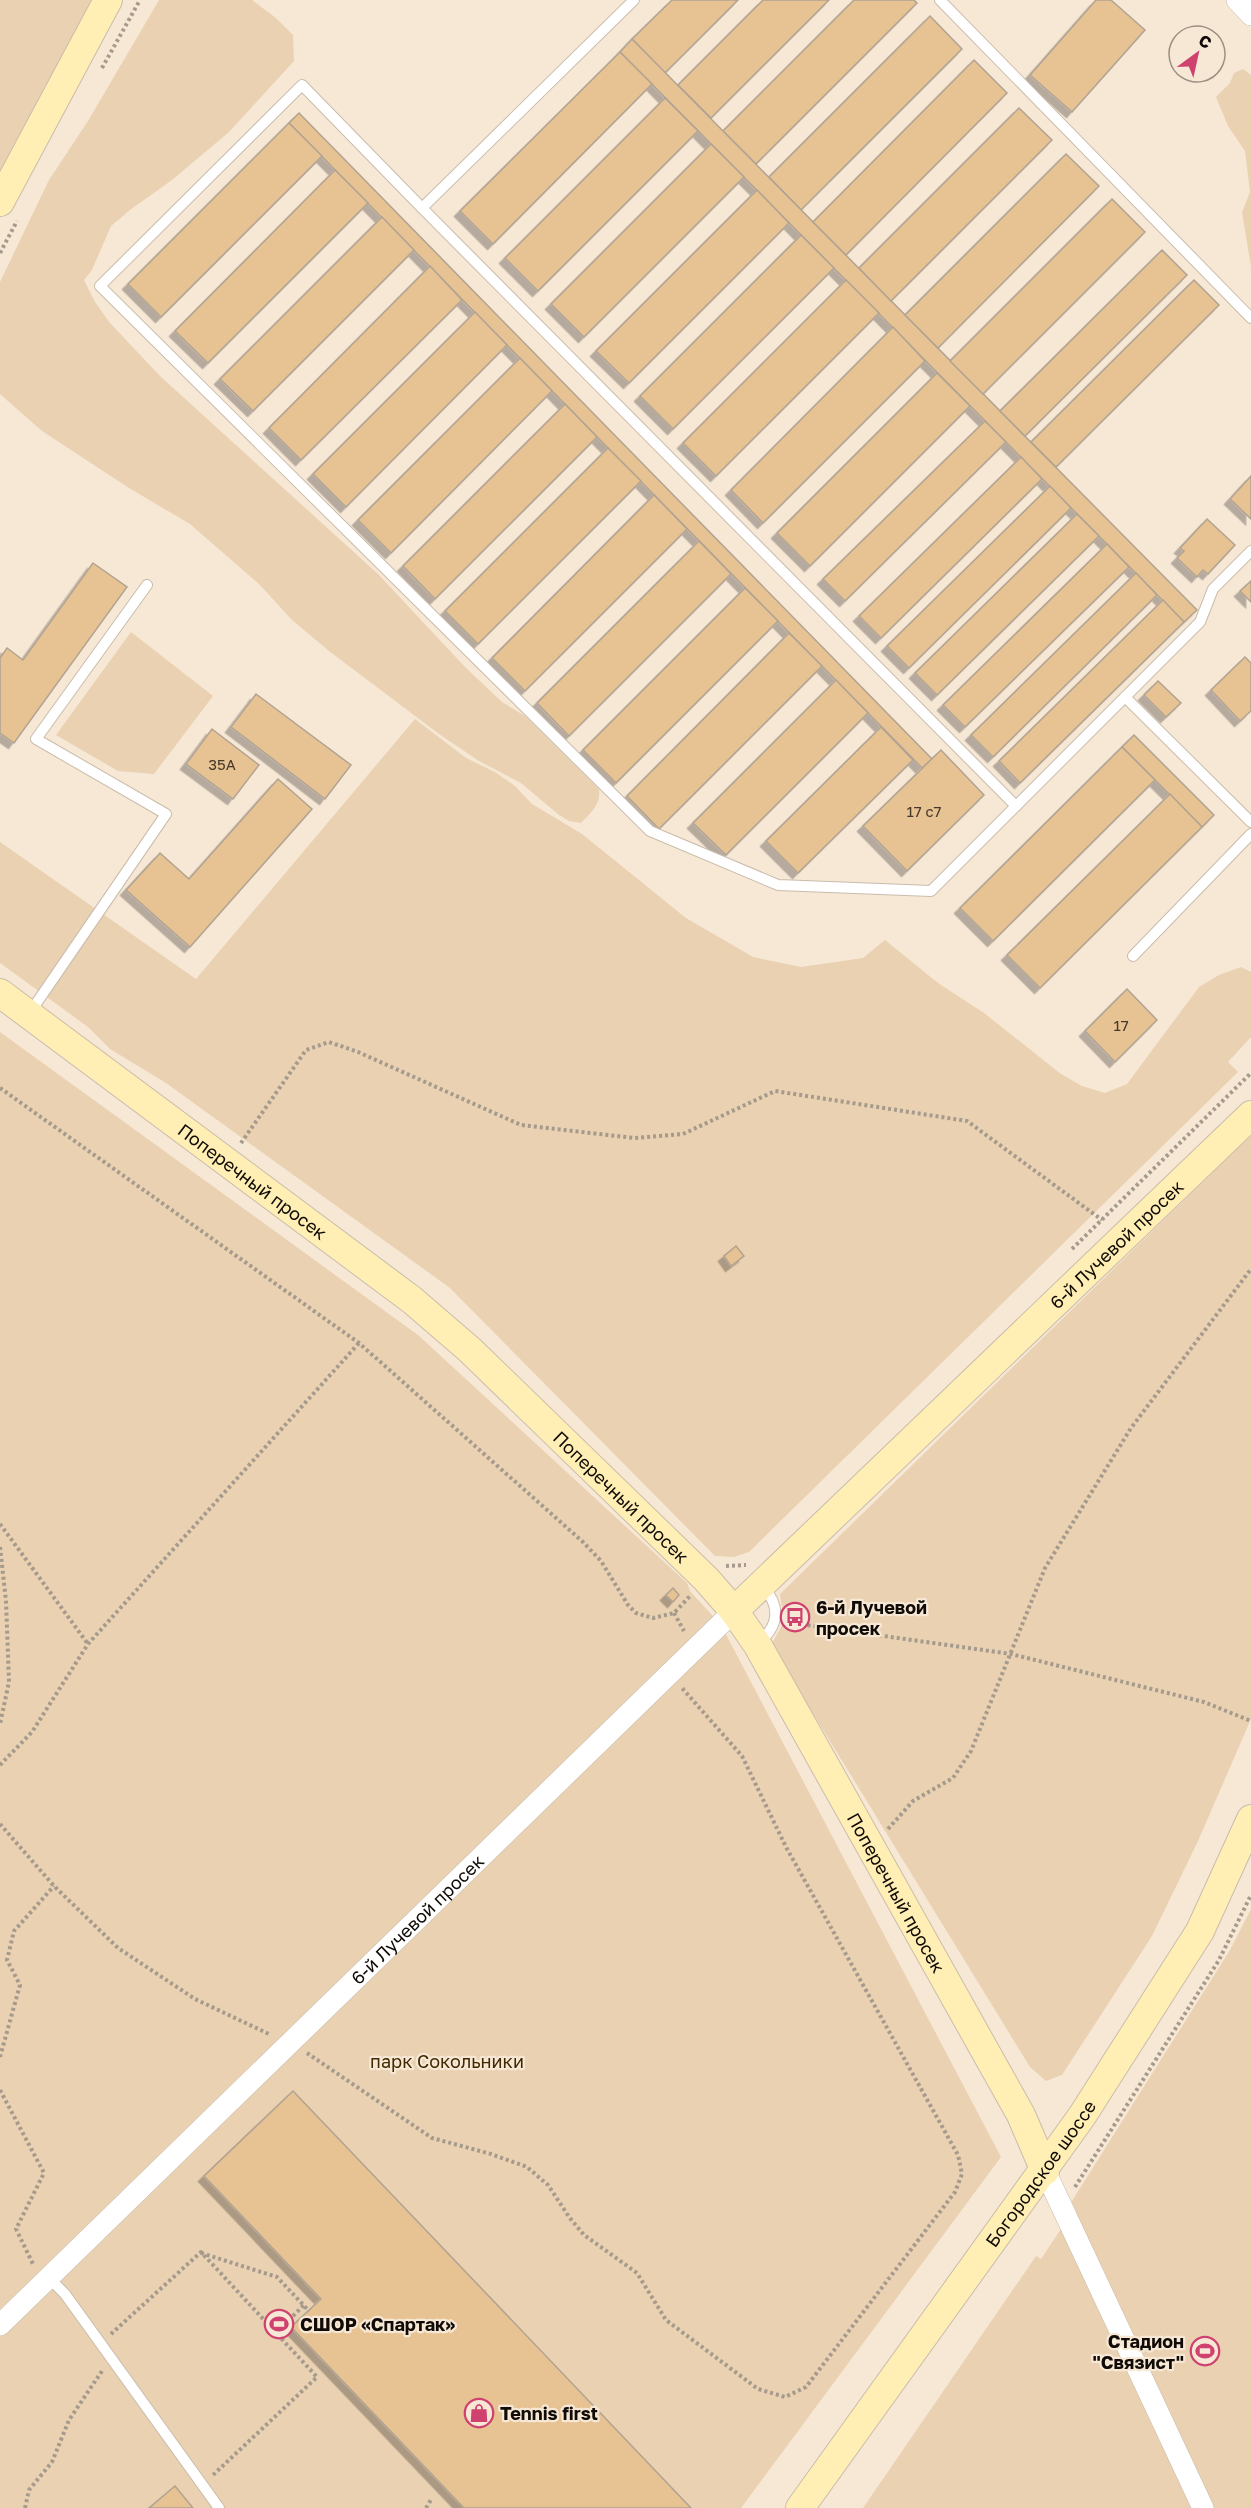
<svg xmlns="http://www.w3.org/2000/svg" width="1251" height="2508" font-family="'Golos Text',sans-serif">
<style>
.green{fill:#e9d1b2}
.building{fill:#e7c292;stroke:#b1a392;stroke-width:1.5;filter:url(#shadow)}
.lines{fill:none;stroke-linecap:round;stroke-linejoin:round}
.lane-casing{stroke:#cabcab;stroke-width:12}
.street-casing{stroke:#cabcab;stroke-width:22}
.secondary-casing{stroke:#cabcab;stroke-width:30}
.path{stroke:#a59a8c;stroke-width:4;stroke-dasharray:3 3;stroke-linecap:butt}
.lane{stroke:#fff;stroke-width:10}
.street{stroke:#fff;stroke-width:21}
.secondary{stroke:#ffefb5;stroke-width:28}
.labels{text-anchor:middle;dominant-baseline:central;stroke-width:4.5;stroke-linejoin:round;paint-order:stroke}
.number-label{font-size:15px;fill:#463929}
.street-label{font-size:18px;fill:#100b06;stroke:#f7e8d6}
.poi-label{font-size:18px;font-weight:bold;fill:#100b06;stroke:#f7e8d6;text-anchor:start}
.park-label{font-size:18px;fill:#412800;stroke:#f7e8d6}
</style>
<defs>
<filter id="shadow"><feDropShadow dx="-5.5" dy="5.5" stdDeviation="0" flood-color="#0004"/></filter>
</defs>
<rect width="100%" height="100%" fill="#f7e8d6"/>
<g class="green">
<path d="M0,0H98L0,180Z"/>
<path d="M159,0H252L276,18L293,35L294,61L229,132L172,180L130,210L111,226L92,270L84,280L95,302L110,323L160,376L378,574L465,667L502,702L525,716L599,789C601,804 592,812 581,823L569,821L559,815L521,783L479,761L439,734L329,651L292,620L259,584L190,524L129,488L42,431L0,394V282L49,180L88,121Z"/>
<path d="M1243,69L1251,75V267L1242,212L1250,192L1245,151L1228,126L1216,97L1230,83L1234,73Z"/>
<path d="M131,632L213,696L154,774L118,771L56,735Z"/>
<path d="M415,719L466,758L495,772L515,786L532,804L582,834L686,918L753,957L801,967L863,958L885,940L938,983L984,1013L1061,1074L1082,1086L1105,1093L1127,1084L1199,987L1219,975L1241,967L1251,972V1037L1228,1062L1238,1072L749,1552L734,1557L715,1556L450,1288L166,1083L110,1049L88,1027L0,963V842L196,979Z"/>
<path d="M0,1032L418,1335L687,1583L690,1591L721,1625L1001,2157L741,2508H0Z"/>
<path d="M1251,1135V1719L1198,1841L1152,1936L1062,2075L1046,2081L1030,2067L771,1645L784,1622L780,1594Z"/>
<path d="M1251,1909V2508H863L1036,2256L1041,2259L1073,2211L1070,2204L1230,1950Z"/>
</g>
<g class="building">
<path d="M672,0H738L665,73L632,39Z"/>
<path d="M763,0H829L711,118L678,85Z"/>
<path d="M854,0H914L917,3L756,164L723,131Z"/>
<path d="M1096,0H1111L1145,30L1072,112L1030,75Z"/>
<path d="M930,16L962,49L801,210L769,177Z"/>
<path d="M632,39L1197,610L1184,622L620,52Z"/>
<path d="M620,52L652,84L493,244L460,211Z"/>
<path d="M974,60L1007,93L846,255L813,222Z"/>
<path d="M665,98L698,131L538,291L505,258Z"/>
<path d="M1019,108L1052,140L891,301L859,268Z"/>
<path d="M299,113L932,759L922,768L289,123Z"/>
<path d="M289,123L322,156L161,317L128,284Z"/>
<path d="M711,144L744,177L584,337L551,304Z"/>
<path d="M1066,154L1099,186L938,348L905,315Z"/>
<path d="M335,170L368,203L208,363L175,331Z"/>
<path d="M757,190L789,223L629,383L596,351Z"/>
<path d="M1112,199L1145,232L983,394L950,361Z"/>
<path d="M382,217L414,250L253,411L220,379Z"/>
<path d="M801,235L834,268L673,429L640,396Z"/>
<path d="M1162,250L1187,275L1025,436L1000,411Z"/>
<path d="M430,266L462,300L301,460L269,428Z"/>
<path d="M846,280L879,313L716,476L683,443Z"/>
<path d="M1194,280L1219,305L1056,467L1031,442Z"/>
<path d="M475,312L507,345L346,507L313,474Z"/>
<path d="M893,327L925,361L763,523L731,490Z"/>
<path d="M520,358L552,391L391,553L358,520Z"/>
<path d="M937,373L970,406L810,566L777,533Z"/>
<path d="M565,404L597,437L435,599L403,566Z"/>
<path d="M985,421L1006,442L845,601L823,579Z"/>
<path d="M608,448L641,481L478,644L445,611Z"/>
<path d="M1021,457L1042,479L881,638L859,616Z"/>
<path d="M1251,476V519L1230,499Z"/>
<path d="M1050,486L1071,508L909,668L887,646Z"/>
<path d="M654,495L687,529L525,691L492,658Z"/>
<path d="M1077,514L1099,536L937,695L915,673Z"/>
<path d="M1207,519L1235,545L1208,574L1203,570L1197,577L1177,558L1184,551L1180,548Z"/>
<path d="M699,541L731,574L569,736L537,703Z"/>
<path d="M1107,544L1129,567L965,727L943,705Z"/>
<path d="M93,563L127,587L14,743L0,733V658L7,648L23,660Z"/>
<path d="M1136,573L1157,595L993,757L971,735Z"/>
<path d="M1251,581V602L1240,591Z"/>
<path d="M745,588L778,621L616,783L583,750Z"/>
<path d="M1163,600L1184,622L1020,783L999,761Z"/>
<path d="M789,633L822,666L659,829L627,796Z"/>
<path d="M1245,657L1251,663V711L1240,721L1211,690Z"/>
<path d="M836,680L868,713L726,855L693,823Z"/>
<path d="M1158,681L1181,703L1166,717L1144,695Z"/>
<path d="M256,694L351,765L325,799L231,727Z"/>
<path d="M881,727L913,760L798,873L766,841Z"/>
<path d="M212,729L259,765L233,799L186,764Z"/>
<path d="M1134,735L1214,815L1202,827L1122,747Z"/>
<path d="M1122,747L1155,780L993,941L960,908Z"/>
<path d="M941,750L984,795L907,871L863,826Z"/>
<path d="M278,779L312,809L190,947L126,890L160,853L189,879Z"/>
<path d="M1170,794L1202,827L1040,988L1007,955Z"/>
<path d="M1127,989L1157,1020L1115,1062L1085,1031Z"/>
<path d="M736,1246L744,1256L731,1266L724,1256Z"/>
<path d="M673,1588L679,1595L673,1602L666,1595Z"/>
<path d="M293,2091L691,2508H464L291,2327L321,2299L204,2176Z"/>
<path d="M175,2486L193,2508H149Z"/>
</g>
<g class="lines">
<g class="lane-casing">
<g id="lane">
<path d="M634,0L422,208L1016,806L1200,622L1213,589L1251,551"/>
<path d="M940,0L1251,318"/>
<path d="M422,208L302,85L100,286L650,831L778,885L931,891L1016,806"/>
<path d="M1125,697L1251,822"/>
<path d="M1133,956L1251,834"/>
<path d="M29,1014L166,814L36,739L147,585"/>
<path d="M757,1644C780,1626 781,1606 762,1585"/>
<path d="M49,2278L65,2294L219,2508"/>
</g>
</g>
<g class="street-casing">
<g id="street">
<path d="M1237,0L1251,15"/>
<path d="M1045,2171L1203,2508"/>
<path id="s1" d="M0,2325L734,1611"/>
</g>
</g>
<g class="secondary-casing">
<g id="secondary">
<path d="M0,202L108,0"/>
<path id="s2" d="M0,993L412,1300L470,1350L706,1579L734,1611L757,1644L1021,2115L1045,2171"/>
<path id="s3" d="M734,1611L1251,1115"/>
<path id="s4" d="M800,2508L1082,2116L1200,1931L1251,1819"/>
</g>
</g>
<g class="path">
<path d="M102,68L140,0"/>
<path d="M0,253L17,221"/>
<path d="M0,1088L359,1343L582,1541L601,1561L628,1605L636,1613L653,1618L674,1613L691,1595"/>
<path d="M241,1143L306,1050L329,1042L358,1052L521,1125L634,1138L683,1134L775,1091L967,1121L1102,1220"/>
<path d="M1072,1249L1251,1073"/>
<path d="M0,1524L88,1644"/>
<path d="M0,1547L6,1601L9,1682L0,1724"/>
<path d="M726,1566L746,1565"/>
<path d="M674,1613L684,1631"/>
<path d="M791,1625L792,1623L1011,1654L1204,1702L1251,1721"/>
<path d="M0,1765L32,1732L88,1644L359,1343"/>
<path d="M0,1824L54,1886L118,1948L195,1999L271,2035"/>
<path d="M888,1829L913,1801L953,1778L971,1751L1045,1568L1131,1428L1251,1269"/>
<path d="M307,2053L432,2138L491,2154L527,2167L548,2185L569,2217L584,2235L637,2273L666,2320L758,2389L785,2397L806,2387L955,2192L962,2174L958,2155L786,1847L742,1756L682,1688"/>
<path d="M0,2057L20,1985L7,1960L14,1931L54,1886"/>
<path d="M0,2090L44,2173L16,2229L33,2264"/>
<path d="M1075,2187L1219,1960L1251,1895"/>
<path d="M201,2253L277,2277L309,2311"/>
<path d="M276,2333L304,2305"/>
<path d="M111,2334L201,2252L317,2377L212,2476"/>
<path d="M25,2508L29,2490L52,2462L69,2420L102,2371"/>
<path d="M426,2508L432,2498"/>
</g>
<use href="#lane" class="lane"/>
<use href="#street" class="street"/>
<use href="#secondary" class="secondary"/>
</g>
<defs>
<g id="bus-ring" transform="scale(1.5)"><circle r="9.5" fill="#f7e8d6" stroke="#cf426f" stroke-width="1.5"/><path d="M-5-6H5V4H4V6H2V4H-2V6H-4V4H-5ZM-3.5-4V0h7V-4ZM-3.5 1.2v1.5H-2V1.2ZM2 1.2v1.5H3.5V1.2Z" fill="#cf426f"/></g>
<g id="stadium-ring" transform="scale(1.5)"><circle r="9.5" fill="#f7e8d6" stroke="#cf426f" stroke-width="1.5"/><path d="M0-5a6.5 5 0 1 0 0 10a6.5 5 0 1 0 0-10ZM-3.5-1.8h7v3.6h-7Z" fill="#cf426f"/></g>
<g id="shop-ring" transform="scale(1.5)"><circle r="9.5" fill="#f7e8d6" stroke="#cf426f" stroke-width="1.5"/><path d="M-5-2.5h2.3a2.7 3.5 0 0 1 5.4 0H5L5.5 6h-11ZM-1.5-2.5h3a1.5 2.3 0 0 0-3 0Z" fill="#cf426f"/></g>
</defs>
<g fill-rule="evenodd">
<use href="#bus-ring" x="795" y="1617"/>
<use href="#stadium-ring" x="279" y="2324"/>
<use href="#stadium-ring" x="1205" y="2351"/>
<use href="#shop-ring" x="479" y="2413"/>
</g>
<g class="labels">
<g class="number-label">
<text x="222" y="764">35А</text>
<text x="924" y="811">17 с7</text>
<text x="1121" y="1025">17</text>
</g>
<g class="street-label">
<text stroke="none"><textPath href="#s2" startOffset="315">Поперечный просек</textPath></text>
<text stroke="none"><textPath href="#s3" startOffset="530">6-й Лучевой просек</textPath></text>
<text stroke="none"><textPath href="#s2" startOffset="801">Поперечный просек</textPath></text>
<text stroke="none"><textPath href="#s2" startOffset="1287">Поперечный просек</textPath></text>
<text stroke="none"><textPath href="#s1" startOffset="582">6-й Лучевой просек</textPath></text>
<text stroke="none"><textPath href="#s4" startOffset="412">Богородское шоссе</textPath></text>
</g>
<g class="poi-label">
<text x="816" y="1607">6-й Лучевой<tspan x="816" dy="21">просек</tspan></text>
<text x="300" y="2324">СШОР «Спартак»</text>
<text x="1184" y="2341" text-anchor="end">Стадион<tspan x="1184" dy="21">"Связист"</tspan></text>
<text x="500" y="2413">Tennis first</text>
</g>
<g class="park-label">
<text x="447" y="2061">парк Сокольники</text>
</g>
</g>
<g transform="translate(1197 54) rotate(33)"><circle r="28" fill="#f7e8d6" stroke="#9b9083" stroke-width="1.5"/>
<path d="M0-4.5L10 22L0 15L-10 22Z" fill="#cf426f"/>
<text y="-9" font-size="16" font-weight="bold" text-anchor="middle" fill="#100b06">С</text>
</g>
</svg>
